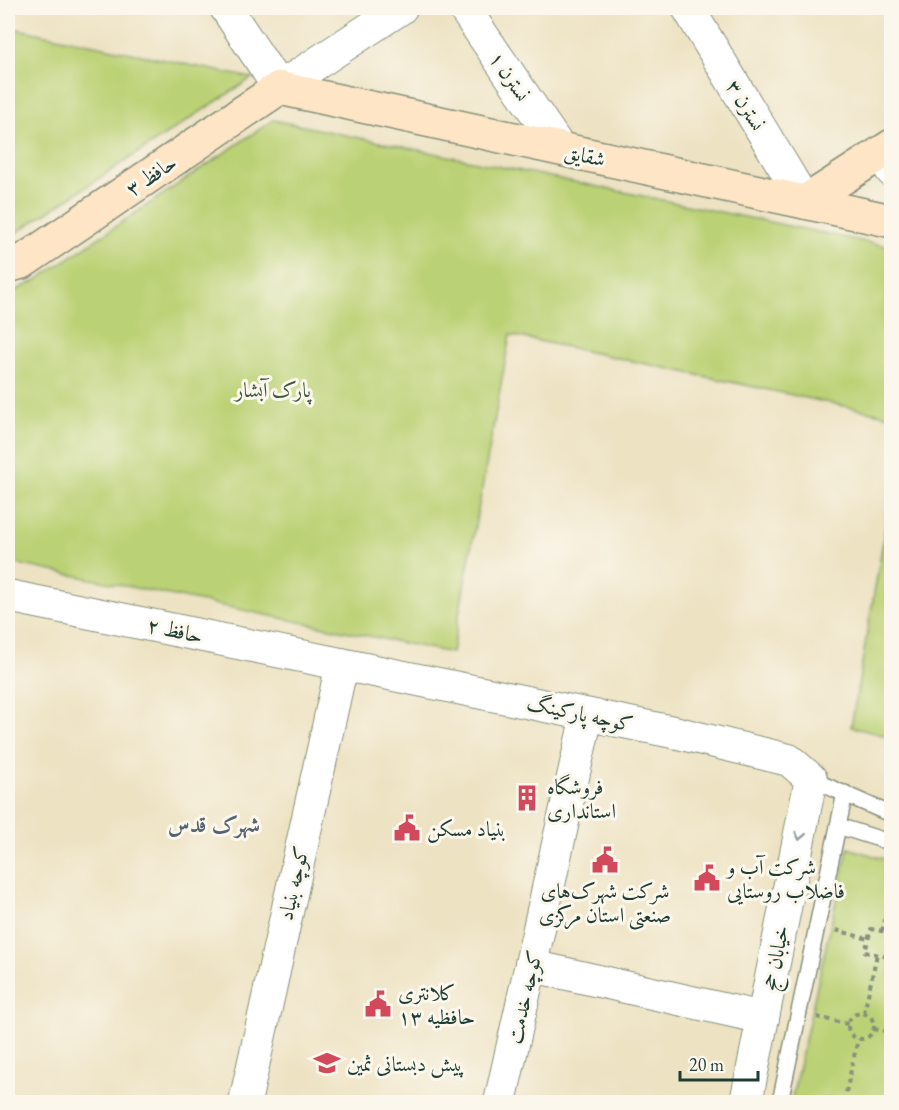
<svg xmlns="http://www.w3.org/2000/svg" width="899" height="1110" font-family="'EB Garamond',Amiri,serif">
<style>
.green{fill:#bbd175;stroke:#6d8754;stroke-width:1.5}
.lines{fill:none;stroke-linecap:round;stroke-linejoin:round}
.lane-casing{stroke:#86907b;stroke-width:18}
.street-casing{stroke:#86907b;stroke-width:34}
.secondary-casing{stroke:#86907b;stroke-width:36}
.path{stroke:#86907b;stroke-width:4;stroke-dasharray:4.5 4.5;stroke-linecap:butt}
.lane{stroke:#fff;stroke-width:15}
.street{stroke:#fff;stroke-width:32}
.secondary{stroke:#fde5c5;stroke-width:33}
.oneway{stroke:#8f9e9a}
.labels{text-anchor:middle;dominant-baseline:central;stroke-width:6;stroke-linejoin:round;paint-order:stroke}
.street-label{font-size:21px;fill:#1f3d34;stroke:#fbf7ec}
.park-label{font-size:21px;fill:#3e5b41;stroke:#fbf7ec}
.poi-label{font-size:21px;fill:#1f3d34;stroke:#fbf7ec;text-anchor:start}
.neighbourhood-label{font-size:22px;font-weight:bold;fill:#54636f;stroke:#fbf7ec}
</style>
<rect width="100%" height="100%" fill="#fbf7ec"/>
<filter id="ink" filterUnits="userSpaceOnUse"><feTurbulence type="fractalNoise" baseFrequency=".0167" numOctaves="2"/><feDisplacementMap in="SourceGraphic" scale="12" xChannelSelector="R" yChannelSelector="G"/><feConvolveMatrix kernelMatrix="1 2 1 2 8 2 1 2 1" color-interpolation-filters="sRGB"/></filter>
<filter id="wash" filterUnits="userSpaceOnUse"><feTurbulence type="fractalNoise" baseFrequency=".008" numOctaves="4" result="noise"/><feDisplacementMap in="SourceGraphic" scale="24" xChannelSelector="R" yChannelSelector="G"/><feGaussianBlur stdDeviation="1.35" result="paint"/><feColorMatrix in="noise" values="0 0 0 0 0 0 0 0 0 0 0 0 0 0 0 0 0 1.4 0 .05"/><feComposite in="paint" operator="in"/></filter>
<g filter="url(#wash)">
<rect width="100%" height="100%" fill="#ede2c2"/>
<g class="green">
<path d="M8,27L252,78L8,238Z"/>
<path d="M273,120L891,247V416L510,335L452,653L8,562V294L35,281Z"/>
<path d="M891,495V737L851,727Z"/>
<path d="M848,848L891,861V1102H791Z"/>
</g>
</g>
<g filter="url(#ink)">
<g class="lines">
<g class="lane-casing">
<g id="lane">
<path d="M811,779L892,815"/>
<path d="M838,826L892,843"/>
<path d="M780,1102L845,793"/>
</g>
</g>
<g class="street-casing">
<g id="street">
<path d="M226,8L279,88L401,8"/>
<path d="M464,8L557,144"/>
<path d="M688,8L805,202"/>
<path d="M880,153L892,171"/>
<path d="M8,596L678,733L789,760L811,779L746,1102"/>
<path d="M532,966L763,1018"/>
<path d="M245,1102L342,664"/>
<path d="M500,1102L587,715"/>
</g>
</g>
<g class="secondary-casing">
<g id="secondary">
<path d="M805,202L892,146"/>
<path d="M8,266L22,262L279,88L892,221"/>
</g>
</g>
<g class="path">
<path d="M836,930L868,939"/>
<path d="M882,931L892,888"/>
<path d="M892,933L871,929L865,952L890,957L892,949"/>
<circle cx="861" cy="1026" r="13"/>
<path d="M864,1013L877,954"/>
<path d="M817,1017L848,1024"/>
<path d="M874,1029L892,1033"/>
<path d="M844,1101L858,1039"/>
<path d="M831,1102L832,1098L851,1102"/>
</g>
<use href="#lane" class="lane"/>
<use href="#street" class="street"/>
<use href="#secondary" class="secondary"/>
</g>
<defs><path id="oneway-chevron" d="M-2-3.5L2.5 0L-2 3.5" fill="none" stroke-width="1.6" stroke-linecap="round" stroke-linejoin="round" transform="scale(1.5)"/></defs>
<use class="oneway" href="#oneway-chevron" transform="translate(800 836) rotate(101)"/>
</g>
<defs>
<g id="building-bare" transform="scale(2.07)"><path d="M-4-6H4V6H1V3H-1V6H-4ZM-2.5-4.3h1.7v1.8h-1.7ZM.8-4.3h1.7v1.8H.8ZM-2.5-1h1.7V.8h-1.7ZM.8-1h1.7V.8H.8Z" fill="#d1495b" stroke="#fbf7ec" stroke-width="2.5" paint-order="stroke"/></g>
<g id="civic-bare" transform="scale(2.07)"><path d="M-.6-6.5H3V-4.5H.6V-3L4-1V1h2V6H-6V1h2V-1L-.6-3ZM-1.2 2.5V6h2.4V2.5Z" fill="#d1495b" stroke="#fbf7ec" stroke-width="2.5" paint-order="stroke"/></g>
<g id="school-bare" transform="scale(2.07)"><path d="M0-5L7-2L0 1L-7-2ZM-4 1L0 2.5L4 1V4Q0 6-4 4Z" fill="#d1495b" stroke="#fbf7ec" stroke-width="2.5" paint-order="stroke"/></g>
</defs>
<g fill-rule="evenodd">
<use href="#building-bare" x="527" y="798"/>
<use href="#civic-bare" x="407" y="828"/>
<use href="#civic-bare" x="605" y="860"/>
<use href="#civic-bare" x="707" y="878"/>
<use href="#civic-bare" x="378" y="1004"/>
<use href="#school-bare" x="327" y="1063"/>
</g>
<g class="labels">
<g class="street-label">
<text transform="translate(510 76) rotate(56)">نسترن ۱</text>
<text transform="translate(746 105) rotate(59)">نسترن ۳</text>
<text transform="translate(585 155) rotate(12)">شقایق</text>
<text transform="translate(151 175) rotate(-34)">حافظ ۳</text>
<text transform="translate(175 630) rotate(12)">حافظ ۲</text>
<text transform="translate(580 713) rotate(12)">کوچه پارکینگ</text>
<text transform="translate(293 883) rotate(-77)">کوچه بنیاد</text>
<text transform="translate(775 958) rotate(-79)">خیابان حج</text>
<text transform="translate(524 997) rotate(-77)">کوچه خدمت</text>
</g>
<g class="park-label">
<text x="273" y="389">پارک آبشار</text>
</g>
<g class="poi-label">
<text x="547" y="786">فروشگاه<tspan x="547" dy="24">استانداری</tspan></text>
<text x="427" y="828">بنیاد مسکن</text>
<text x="727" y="866">شرکت آب و<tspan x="727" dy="24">فاضلاب روستایی</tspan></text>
<text x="605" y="890" text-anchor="middle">شرکت شهرک‌های<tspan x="605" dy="24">صنعتی استان مرکزی</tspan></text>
<text x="398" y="992">کلانتری<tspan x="398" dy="24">۱۳ حافظیه</tspan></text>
<text x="347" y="1063">پیش دبستانی ثمین</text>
</g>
<g class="neighbourhood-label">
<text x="214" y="824">شهرک قدس</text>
</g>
</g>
<rect width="899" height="1110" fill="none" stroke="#fbf7ec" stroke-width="30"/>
<path d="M680 1071v9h78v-9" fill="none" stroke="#1f3d34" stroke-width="3"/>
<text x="689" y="1071" font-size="18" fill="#1f3d34" stroke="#fbf7ec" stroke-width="4.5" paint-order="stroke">20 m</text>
</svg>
